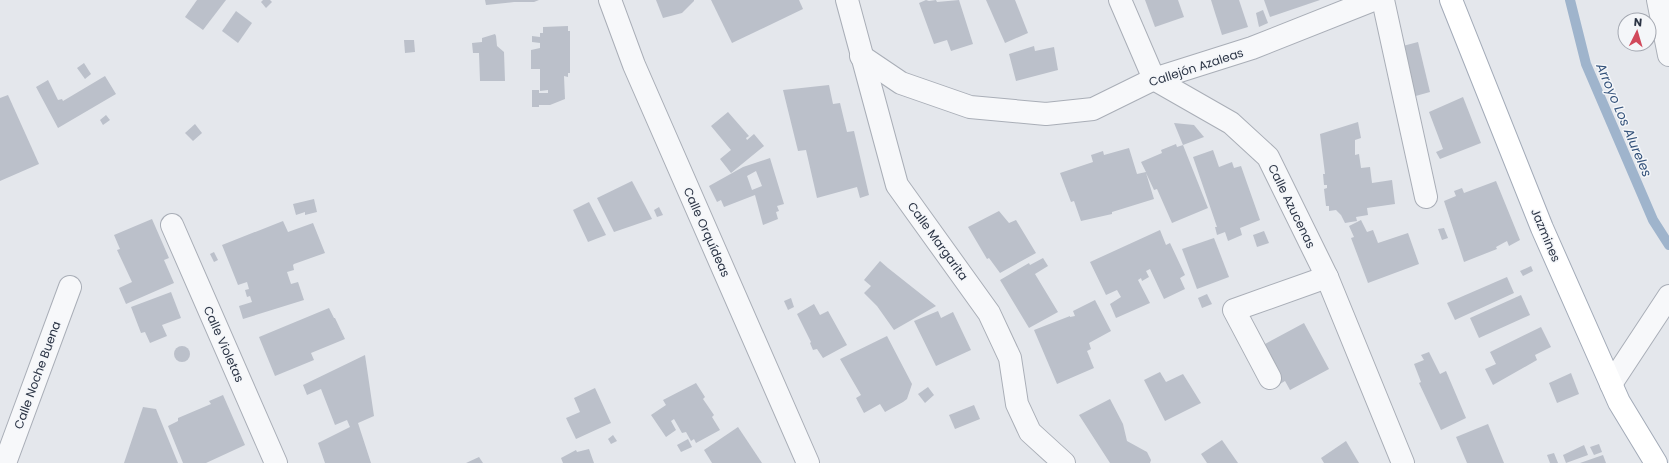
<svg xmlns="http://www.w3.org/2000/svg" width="1669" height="463" font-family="Poppins,sans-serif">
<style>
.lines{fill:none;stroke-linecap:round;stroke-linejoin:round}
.stream{stroke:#9fb4cc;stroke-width:10}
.building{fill:#bbc0ca;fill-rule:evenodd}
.minor-casing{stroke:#a9aeb7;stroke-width:24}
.major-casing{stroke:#a3abb8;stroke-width:24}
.minor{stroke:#f7f8fa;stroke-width:22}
.major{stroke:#fff;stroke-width:22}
.labels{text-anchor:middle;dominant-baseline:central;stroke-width:3;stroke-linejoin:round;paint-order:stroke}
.street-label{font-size:12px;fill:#2b3445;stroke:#f4f6f9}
.water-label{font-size:13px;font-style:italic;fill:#34527a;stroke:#f4f6f9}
</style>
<rect width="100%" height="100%" fill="#e4e7ec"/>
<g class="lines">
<path class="stream" d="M1570,0L1586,64L1653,220L1669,245"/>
</g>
<g class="building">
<path d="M197,0H226L203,30L185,17Z"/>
<path d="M263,0H270L272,2L266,8L261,2Z"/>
<path d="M485,0H539L534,2H514L486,5Z"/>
<path d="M656,0H694V1L682,13L663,18Z"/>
<path d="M711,0H799L803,9L732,43Z"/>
<path d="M926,0L929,1L936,0L937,2L959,0L973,44L951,51L947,40L934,44L919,3Z"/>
<path d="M986,0H1015L1028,33L1005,43Z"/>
<path d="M1145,0H1178L1184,17L1155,27Z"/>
<path d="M1211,0H1239L1248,27L1222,35Z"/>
<path d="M1264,0H1320L1270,17Z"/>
<path d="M1263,10L1268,23L1259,27L1256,13Z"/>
<path d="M236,11L252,23L238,43L222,31Z"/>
<path d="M568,26V31H570V73H568V77L564,76L565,99L550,105H539V107H532V90H539V93H548V90L540,91V69H531V50L540,48V43L532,42V36L540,37V33H543V27Z"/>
<path d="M495,34L496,36L497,46L504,52L505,81H480L479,53H473L472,43L482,42V38Z"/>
<path d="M404,40H414L415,52L405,53Z"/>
<path d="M1418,42L1430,92L1412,97L1399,47Z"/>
<path d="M1034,46L1035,51L1054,47L1058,70L1016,81L1009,54Z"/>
<path d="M84,63L91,74L85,79L77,68Z"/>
<path d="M105,76L116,94L58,128L36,87L48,80L58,100L62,99L63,101Z"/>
<path d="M829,85L833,104L840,103L847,132L854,131L869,195L860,198L857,187L817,198L806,150L798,151L783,90Z"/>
<path d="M8,95L39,164L0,181V98Z"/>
<path d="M1463,97L1481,143L1440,159L1436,152L1443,149L1429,112Z"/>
<path d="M728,112L749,136L746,138L747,140L754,134L764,146L731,173L720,159L731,150L711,126Z"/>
<path d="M106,115L110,120L103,125L100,120Z"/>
<path d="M1358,122L1361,138L1355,140V155L1359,154L1361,168L1370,167L1372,183L1392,180L1395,204L1367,208L1368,215L1356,217L1357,221L1345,223L1341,215L1336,210L1329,211V206H1326L1324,189L1327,188V185H1324L1323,174H1325L1320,134Z"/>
<path d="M1174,123L1194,125L1204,137L1183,145Z"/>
<path d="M195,124L202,133L193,141L185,133Z"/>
<path d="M1176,144L1177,147L1183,145L1208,208L1172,223L1157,189L1154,190L1146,173L1154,199L1112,212V214L1081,221L1074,201L1071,202L1060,173L1093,162L1091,155L1103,151L1104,155L1129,148L1137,174L1146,172L1141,162L1162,153L1161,150Z"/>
<path d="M1213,150L1219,167L1232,162L1234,168L1241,166L1260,220L1240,228L1242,235L1228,241L1225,232L1217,235L1215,227H1217L1193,157Z"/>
<path d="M770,158L784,204L777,206L779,211L776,212L778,219L763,225L755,195L724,207L721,200L717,202L709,186L743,167ZM756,171L762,186L752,190L747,176Z"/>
<path d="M632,181L652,219L614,232L597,198Z"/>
<path d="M1496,181L1520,240L1509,246L1507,241L1496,247L1497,249L1464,262L1444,201L1456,196L1454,191L1462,188L1464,193Z"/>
<path d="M314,199L317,212L305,215V212L296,215L293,204Z"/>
<path d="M589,202L606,235L588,242L573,210Z"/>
<path d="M659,207L663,215L657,217L654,210Z"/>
<path d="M999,211L1009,223L1016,220L1036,253L1000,273L989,258L987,259L968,227Z"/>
<path d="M152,219L169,258L164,260L174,283L126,304L119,288L132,282L117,250L120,249L114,235Z"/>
<path d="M1361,220L1367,232L1373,230L1378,243L1408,233L1419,264L1368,283L1351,238L1354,237L1349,226Z"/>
<path d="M283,221L288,232L313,223L325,253L294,264L293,265L294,270L287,272L291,284L298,282L304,300L243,319L239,306L252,302L250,296L247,297L245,290L249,289L247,282L238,285L222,245Z"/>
<path d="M1444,228L1448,238L1442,240L1438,229Z"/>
<path d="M1160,230L1166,245L1170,243L1185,275L1180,278L1185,289L1164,299L1150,269L1146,271L1149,277L1142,281L1141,278L1138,280L1150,303L1116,318L1110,304L1121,297L1117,290L1106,295L1090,262Z"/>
<path d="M1264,231L1269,243L1257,247L1253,235Z"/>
<path d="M1214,238L1229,277L1197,289L1182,249Z"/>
<path d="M214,252L218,260L214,262L210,254Z"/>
<path d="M1043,258L1048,266L1035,274L1058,312L1029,328L1000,280L1029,263L1030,265Z"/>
<path d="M880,261L888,268L936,306L894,330L877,306L864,293L871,286L864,280Z"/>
<path d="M1531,266L1533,271L1523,276L1520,271Z"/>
<path d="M1507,277L1514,293L1455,320L1447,303Z"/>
<path d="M171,292L181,318L162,325L167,336L150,343L145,332L141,333L131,307Z"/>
<path d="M1207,294L1212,304L1202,308L1198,298Z"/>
<path d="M1521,295L1530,315L1479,338L1470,318Z"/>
<path d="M791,298L794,307L788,310L784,301Z"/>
<path d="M1095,300L1111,331L1089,343L1091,349L1087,351L1094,368L1057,384L1034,330L1070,316V317L1075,316L1073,311Z"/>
<path d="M814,304L820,315L828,311L847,345L823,358L817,349L813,350L810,343L811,342L797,314Z"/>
<path d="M329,308L334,318H335L345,339L311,353L314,360L275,376L259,337Z"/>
<path d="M938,311L941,318L953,312L971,350L936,366L914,321Z"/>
<path d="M1304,323L1329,369L1290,390L1285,381L1278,385L1269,367L1275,363L1265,344Z"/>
<path d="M1541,327L1551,347L1535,355L1537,360L1493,385L1485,369L1496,364L1490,352Z"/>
<path d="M887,336L912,384L907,399L903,402L885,412L880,404L864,413L856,398L861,395L840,359Z"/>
<circle cx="182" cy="354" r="8"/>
<path d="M1429,352L1440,374L1446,371L1466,418L1441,430L1419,383L1421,382L1414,364L1424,360L1421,355Z"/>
<path d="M365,355L374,416L358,423L371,463H325L318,443L350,427L347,420L335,425L321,389L307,395L303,385Z"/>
<path d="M1160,372L1166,382L1183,374L1201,403L1165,421L1144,380Z"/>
<path d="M1571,373L1579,394L1557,403L1549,383Z"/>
<path d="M696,383L705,397L703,399L714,415L712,417L720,430L696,443L694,439L691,441L686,432L682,433L674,419L671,421L676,430L666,437L651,415L666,405L663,400Z"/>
<path d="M928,387L934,395L925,403L918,394Z"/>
<path d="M595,388L611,423L576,439L566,418L580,412L574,398Z"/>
<path d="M223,395L245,445L206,463H183L168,426L178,421V418L211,404L209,401Z"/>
<path d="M1110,399L1123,424L1127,441L1147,452L1151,460L1150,463H1110L1079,415Z"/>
<path d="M974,405L980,419L955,429L949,415Z"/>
<path d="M143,407L156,409L178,463H124Z"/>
<path d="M1488,424L1504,463H1467L1456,437Z"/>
<path d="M738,427L762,463H712L704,450Z"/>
<path d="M613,435L617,441L611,444L608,439Z"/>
<path d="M688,439L692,447L681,452L677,445Z"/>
<path d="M1222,440L1238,463H1207L1201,454Z"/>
<path d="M1346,441L1359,463H1324L1321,458Z"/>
<path d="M1599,444L1602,452L1594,455L1590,447Z"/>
<path d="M1584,445L1588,455L1566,463L1563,455Z"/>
<path d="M589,449L594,463H563L561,458L576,450L577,452Z"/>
<path d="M1554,453L1558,463H1550L1547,455Z"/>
<path d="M1603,455L1606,463H1580Z"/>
<path d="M479,457L483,463H466Z"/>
</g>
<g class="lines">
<g class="minor-casing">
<g id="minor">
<path d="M610,0L634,65L808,463"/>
<path d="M847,0L897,185L989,313L1010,358L1017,404L1030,432L1064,463"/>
<path d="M1120,0L1154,79L1231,123L1268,157L1327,277L1403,463"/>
<path d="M1383,0L1426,197"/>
<path d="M1658,0L1669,55"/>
<path d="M861,56L901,83L970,107L1046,114L1093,109L1154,79L1252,48L1373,0"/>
<path d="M172,225L276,463"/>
<path d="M1270,378L1234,310L1327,277"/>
<path d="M1611,384L1669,296"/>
<path d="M5,463L70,287"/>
</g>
</g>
<g class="major-casing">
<path id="major" d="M1451,0L1542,228L1619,402L1656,463"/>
</g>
<use href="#minor" class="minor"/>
<use href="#major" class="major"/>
</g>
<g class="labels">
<g class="street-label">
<text transform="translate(1196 67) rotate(-18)">Callejón Azaleas</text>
<text transform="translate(1292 206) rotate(64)">Calle Azucenas</text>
<text transform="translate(707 232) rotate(66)">Calle Orquídeas</text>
<text transform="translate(1546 235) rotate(67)">Jazmines</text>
<text transform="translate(938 241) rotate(54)">Calle Margarita</text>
<text transform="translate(224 344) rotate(66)">Calle Violetas</text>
<text transform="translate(37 375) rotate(-70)">Calle Noche Buena</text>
</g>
<g class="water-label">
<text transform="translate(1624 120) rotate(67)">Arroyo Los Alureles</text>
</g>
</g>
<g transform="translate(1637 32) rotate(5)"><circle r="19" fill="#f4f6f9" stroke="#a4a8b1"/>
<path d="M0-3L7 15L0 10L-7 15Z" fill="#d1495b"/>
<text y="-6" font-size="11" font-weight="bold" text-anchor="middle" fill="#2b3445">N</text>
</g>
</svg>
